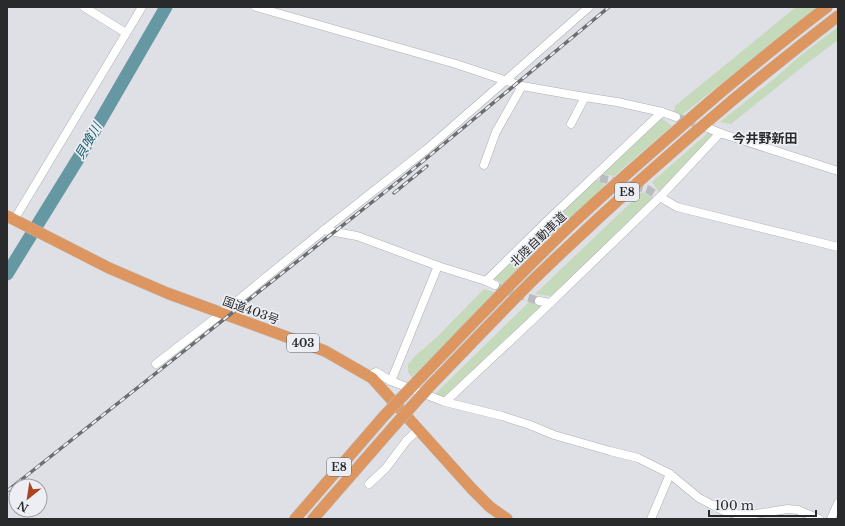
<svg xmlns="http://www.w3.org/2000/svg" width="845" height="526" font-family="'Libre Baskerville','Noto Sans JP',serif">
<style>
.green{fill:#c4dabb}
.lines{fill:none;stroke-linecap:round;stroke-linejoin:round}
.river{stroke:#6598a3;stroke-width:13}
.minor-tunnel{stroke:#bbbcc1;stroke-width:8;stroke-dasharray:8 4;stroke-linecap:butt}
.minor-casing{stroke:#aeafb5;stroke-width:9}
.highway-casing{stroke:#bfbfc0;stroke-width:12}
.minor{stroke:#fff;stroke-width:8}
.highway{stroke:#dd965f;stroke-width:11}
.rail-casing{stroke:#6c6d70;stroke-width:3.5}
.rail{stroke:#edeef4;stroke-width:2;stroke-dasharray:6;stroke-linecap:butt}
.highway-bridge-casing{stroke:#bfbfc0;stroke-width:12;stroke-linecap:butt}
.highway-bridge{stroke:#dd965f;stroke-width:11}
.labels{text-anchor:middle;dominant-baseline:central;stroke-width:3.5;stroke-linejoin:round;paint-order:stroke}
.shield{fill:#edeef4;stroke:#646568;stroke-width:1}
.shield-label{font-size:11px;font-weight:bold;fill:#292a2c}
.street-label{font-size:12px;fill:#292a2c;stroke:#edeef4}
.neighbourhood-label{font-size:13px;font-weight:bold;fill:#292a2c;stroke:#edeef4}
.water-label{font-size:13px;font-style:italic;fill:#185f6b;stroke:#edeef4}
</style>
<rect width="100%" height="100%" fill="#dfe0e6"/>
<g class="green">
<path d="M796,7H817L682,115L674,112L675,106Z"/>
<path d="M838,27V40L806,64L731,124L720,122L775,78L801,55Z"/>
<path d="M661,118L672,126L614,176L602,174Z"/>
<path d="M709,132L714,137L659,192L652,182Z"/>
<path d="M596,179L605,185L503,286L499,281L493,279Z"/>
<path d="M642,192L654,198L551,296L535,294Z"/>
<path d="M484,289L497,293L412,377L408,372V365L414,357L437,337Z"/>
<path d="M530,301L539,304L541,308L444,397L435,394Z"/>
</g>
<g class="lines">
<path class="river" d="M7,274L78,159L166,7"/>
<g class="minor-tunnel">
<path d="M676,117L706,127"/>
<path d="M600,178L647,189L660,197"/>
<path d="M495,285L501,289L539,301"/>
</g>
<g class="minor-casing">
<g id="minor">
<path d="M84,7L126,33"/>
<path d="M256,7L456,64L522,86L585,97L617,102L662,112L676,117"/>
<path d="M571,124L585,97"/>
<path d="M708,128L720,133L838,171"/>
<path d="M484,165L496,132L522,86"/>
<path d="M660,197L677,207L838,247"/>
<path d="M14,220L142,7"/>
<path d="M324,230L357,236L438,266L486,281L495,285"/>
<path d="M486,281L549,219L662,112"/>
<path d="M539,301L550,303"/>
<path d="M156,364L222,313L324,230L427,149L506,80L589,7"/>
<path d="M369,376L376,372L391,381L445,402L502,416L530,425L554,435L610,451L638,458L670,474L699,498L724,511L735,514L749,515L788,509L798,510L819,519"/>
<path d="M391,381L438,266"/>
<path d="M445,402L541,312L660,197L720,133"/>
<path d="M369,484L386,468L407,440L418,430"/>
<path d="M651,519L670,474"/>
<path d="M831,519L838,503"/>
</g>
</g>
<g class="highway-casing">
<g id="highway">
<path d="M7,216L109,268L167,293L325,351L372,378L472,489L490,507L507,519"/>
<path d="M422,376C472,324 521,272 573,223C621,178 671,135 721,92C756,63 791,34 827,7"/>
<path d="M431,385C465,350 498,315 532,281C597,218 665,157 734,99C768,71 803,43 838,16"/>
<path d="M295,519L384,416"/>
<path d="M313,519L394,426"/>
</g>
</g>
<use href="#minor" class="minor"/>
<use href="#highway" class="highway"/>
<g class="rail-casing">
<g id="rail">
<path d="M394,193L427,166"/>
<path d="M7,491L405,176L609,7"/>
</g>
</g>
<use href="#rail" class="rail"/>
<g class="highway-bridge-casing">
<g id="highway-bridge">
<path d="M384,416L422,376"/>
<path d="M394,426L431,385"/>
</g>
</g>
<use href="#highway-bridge" class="highway-bridge"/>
</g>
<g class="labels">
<g class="shield">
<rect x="615" y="183" width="24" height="18" rx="3"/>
<rect x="287" y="334" width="32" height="18" rx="3"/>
<rect x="327" y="458" width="24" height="18" rx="3"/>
</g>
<g class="shield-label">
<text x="627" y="192">E8</text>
<text x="303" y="343">403</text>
<text x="339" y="467">E8</text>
</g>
<g class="street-label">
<text transform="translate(538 239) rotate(-44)">北陸自動車道</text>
<text transform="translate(251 310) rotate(20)">国道403号</text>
</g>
<g class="neighbourhood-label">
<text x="765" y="138">今井野新田</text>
</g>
<g class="water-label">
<text transform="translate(88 141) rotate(-60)">貝喰川</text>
</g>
</g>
<rect width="845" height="526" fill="none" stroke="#292a2c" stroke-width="16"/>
<g transform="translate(28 498) rotate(210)"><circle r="19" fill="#edeef4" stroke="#9fa0a4"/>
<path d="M0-3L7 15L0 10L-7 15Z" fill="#ab441e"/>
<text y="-6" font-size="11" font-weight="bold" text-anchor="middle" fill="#292a2c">N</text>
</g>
<path d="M709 510v6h107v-6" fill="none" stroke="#292a2c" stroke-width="2"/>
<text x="715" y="510" font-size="12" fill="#292a2c" stroke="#edeef4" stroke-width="3" paint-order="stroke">100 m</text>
</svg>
